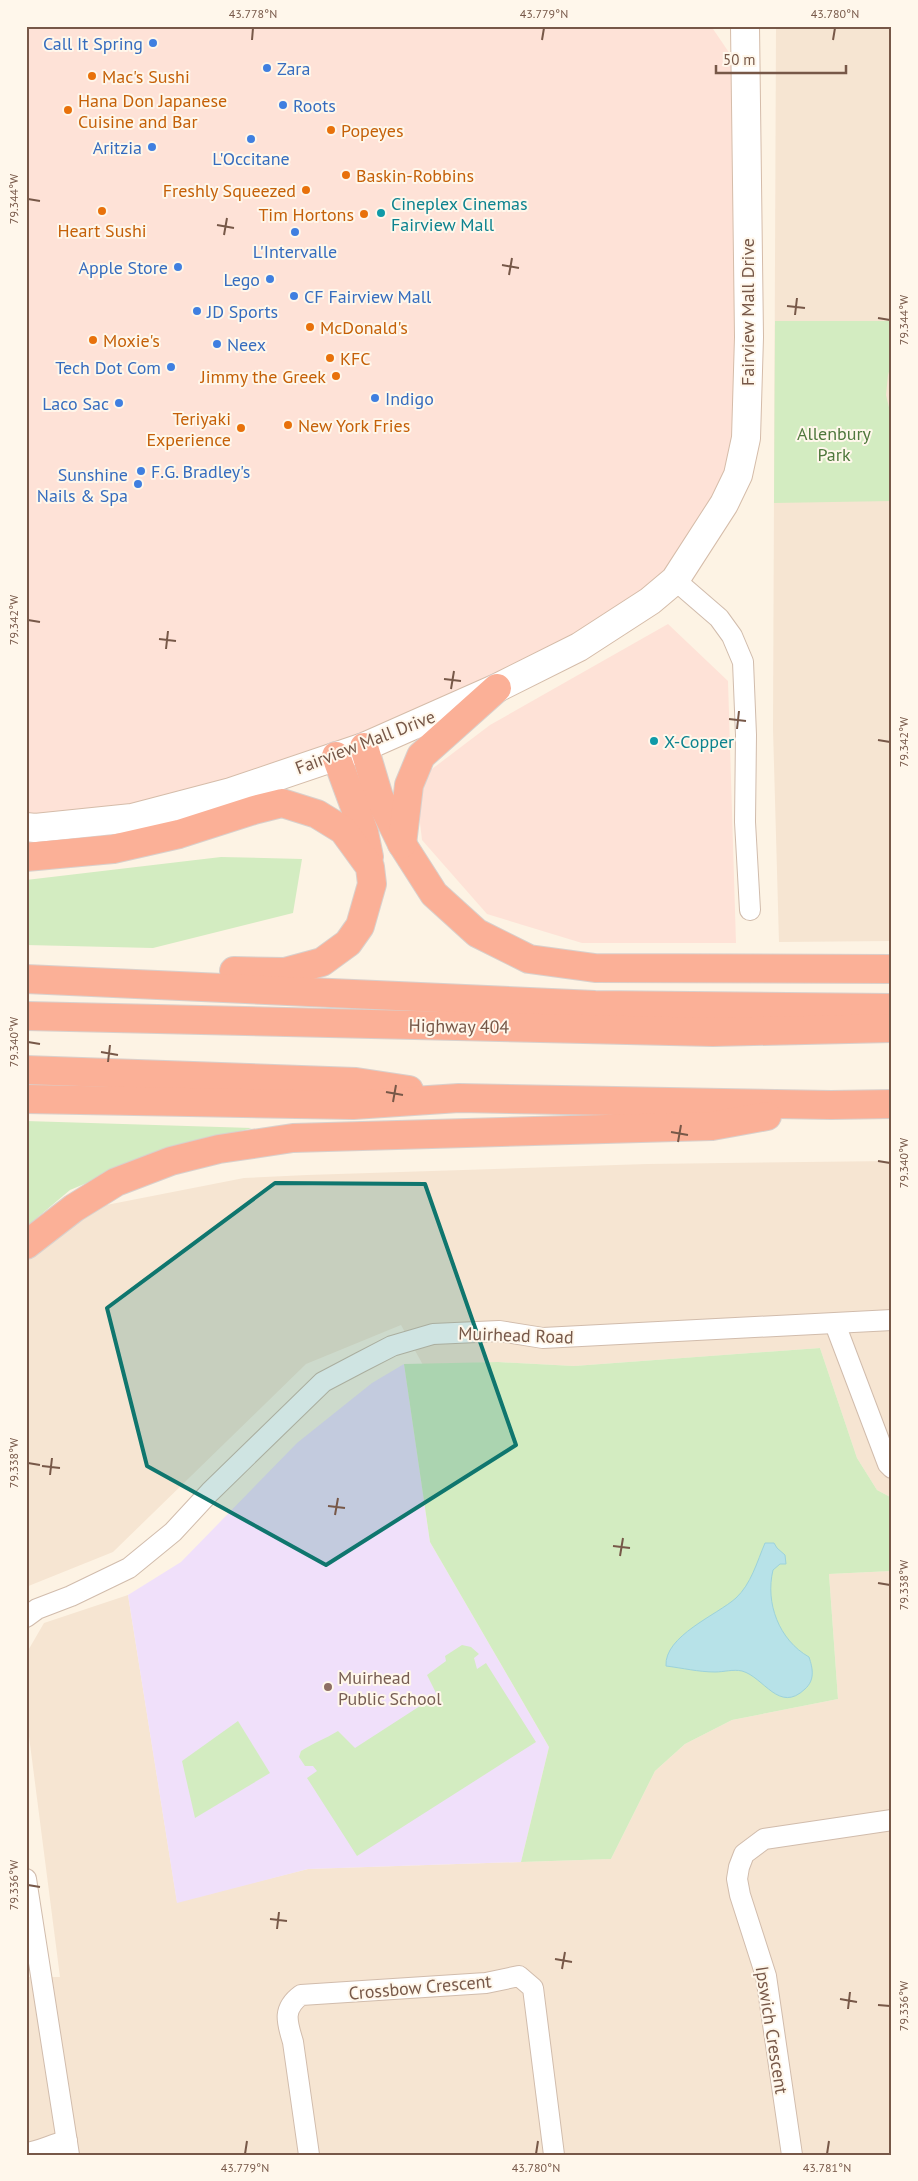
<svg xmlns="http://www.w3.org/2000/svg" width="918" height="2181" font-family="'PT Sans',sans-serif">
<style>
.residential{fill:#f6e5d2}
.commercial{fill:#fee2d7}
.education{fill:#f0e0fa}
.green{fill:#d3ecc1}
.water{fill:#b7e2e8;stroke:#9cd2db}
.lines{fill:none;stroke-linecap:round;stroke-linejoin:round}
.street-casing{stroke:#d1bcac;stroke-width:22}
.secondary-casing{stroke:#d5bca9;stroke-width:30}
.highway-casing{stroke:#d9d0cc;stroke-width:30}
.street{stroke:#fff;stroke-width:20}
.secondary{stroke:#fff;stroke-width:28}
.highway{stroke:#fbb097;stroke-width:28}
.marked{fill:#0f766e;fill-opacity:0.2;stroke:#0f766e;stroke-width:4;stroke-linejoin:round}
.ticks{fill:none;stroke:#775848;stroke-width:2}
.shop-dot{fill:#3f7fe0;stroke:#fff7eb;stroke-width:2}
.food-dot{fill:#e8710a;stroke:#fff7eb;stroke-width:2}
.culture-dot{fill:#0f9aa8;stroke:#fff7eb;stroke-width:2}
.education-dot{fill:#8d6e63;stroke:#fff7eb;stroke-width:2}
.labels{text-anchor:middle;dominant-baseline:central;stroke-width:4;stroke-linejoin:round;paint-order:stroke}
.shop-label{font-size:18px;fill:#366cbe;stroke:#fff7eb;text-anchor:end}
.food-label{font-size:18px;fill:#c56008;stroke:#fff7eb;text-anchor:start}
.culture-label{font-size:18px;fill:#0d838f;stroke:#fff7eb;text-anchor:start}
.street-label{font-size:18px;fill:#775848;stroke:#fff7eb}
.park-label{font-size:18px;fill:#4f783c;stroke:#fff7eb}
.education-label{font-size:18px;fill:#785e54;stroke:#fff7eb;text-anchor:start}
.neatline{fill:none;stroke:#775848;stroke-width:2}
.ticks-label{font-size:12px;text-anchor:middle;fill:#775848}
</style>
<rect width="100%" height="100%" fill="#fdf3e4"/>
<g class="residential">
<path d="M776,26H892V941L779,942L773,729Z"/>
<path d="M892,1161V1498L877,1490L857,1458L820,1348L574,1366L498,1362L423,1365L401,1325L306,1364L113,1552L26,1587V1257L91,1208L244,1178L307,1175L647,1164Z"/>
<path d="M892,1571V2155H26V1977H60L26,1713V1654L44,1623L128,1595L177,1902L308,1869L611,1859L655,1771L685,1744L732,1720L838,1699L829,1574Z"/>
</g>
<g class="commercial">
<path d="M26,26H711L745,76L746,438L690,559L579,647L231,792L26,827Z"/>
<path d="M668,624L728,681L736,943H582L487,914L422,840L417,797L428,772L490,725Z"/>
</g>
<path class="education" d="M404,1364L430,1542L549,1747L521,1862L308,1869L177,1903L128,1595L181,1562L297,1443L372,1383Z"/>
<g class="green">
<path d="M775,321H892V361L888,375L886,395L892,420V501L774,503Z"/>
<path d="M221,857L302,859L293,913L153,948L26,945V880Z"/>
<path d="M26,1121L252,1128L146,1158L70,1190L26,1227Z"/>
<path d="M820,1348L857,1458L877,1490L892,1498V1571L829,1574L838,1699L732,1720L685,1744L655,1771L611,1859L521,1862L549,1747L430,1542L404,1364L498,1362L574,1366Z"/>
<path d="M462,1645L471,1647L479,1654L474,1658L477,1669L486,1663L536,1742L357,1856L307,1778L317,1771L313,1766H305L299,1757L301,1751C313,1743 325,1739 338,1731L355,1748L437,1695L427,1675L446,1661L445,1656Z"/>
<path d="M238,1721L270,1773L195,1818L182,1761Z"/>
</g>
<path class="water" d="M765,1543H774L777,1548L785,1555L786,1564H780L773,1570C765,1603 779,1640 809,1657C813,1669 815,1680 805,1689C779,1714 764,1677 742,1671C733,1669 724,1672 715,1672C699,1672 682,1668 666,1666C664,1636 717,1615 736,1598C751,1584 757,1562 765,1543Z"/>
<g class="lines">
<g class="street-casing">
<g id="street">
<path d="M675,580L719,618L732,636L743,662L746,735L745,822L750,910"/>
<path d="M835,1324L888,1464L892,1468"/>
<path d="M26,1617L37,1609L71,1596L129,1568L173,1532L210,1492L323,1382L361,1362L392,1346L433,1334L499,1331L543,1338L892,1320"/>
<path d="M26,1879L69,2155"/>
<path d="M26,2153C41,2151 52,2144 67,2141"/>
<path d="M309,2155L293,2042C287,2022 282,2009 301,1995L486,1983L519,1976L533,1988L554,2155"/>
<path d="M792,2155L766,1976L740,1895L737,1879L739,1867L744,1854L764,1839L892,1820"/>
</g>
</g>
<g class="secondary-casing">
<path id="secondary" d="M26,827L35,828L132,818L231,792L364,747L497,688L579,647L650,601L675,580L724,504L738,475L746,438L749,337L745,26"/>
</g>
<g class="highway-casing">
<g id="highway">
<path d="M364,747L379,797L402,844L434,894L477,933L529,959L595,968L892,969"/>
<path d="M336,756L364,832L369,857"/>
<path d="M402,844L409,785L421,756L497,688"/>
<path d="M26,857L113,849L179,834L254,810L282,803L317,814L343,830L370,867L372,884L360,926L348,943L322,962L285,972L234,971"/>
<path d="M26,979L595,1005L892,1008"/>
<path d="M26,1016L713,1032L892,1028"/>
<path d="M26,1070L356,1082L409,1090"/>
<path d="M26,1099L353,1105L459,1098L831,1105L892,1104"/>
<path d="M26,1245L74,1208L116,1182L171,1161L219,1149L293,1138L712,1126L767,1116"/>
</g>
</g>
<use href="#street" class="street"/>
<use href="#secondary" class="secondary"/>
<use href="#highway" class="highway"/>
</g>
<path class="marked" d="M275,1183L425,1184L516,1445L326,1565L147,1466L107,1308Z"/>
<path class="ticks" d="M252,40L253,28M542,40L544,28M833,40L835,28M28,199L40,201M217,225L234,228M224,235L227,218M502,265L519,268M509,275L512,258M787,306L805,308M795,315L797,298M878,318L890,320M28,620L40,622M159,639L176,641M166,649L168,631M444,679L461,681M451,689L454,671M729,719L746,721M737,729L739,711M878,740L890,742M28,1042L40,1044M101,1052L118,1055M108,1062L110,1045M386,1092L403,1095M393,1102L396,1085M671,1132L688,1135M678,1142L681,1125M878,1161L890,1163M28,1463L40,1465M42,1466L60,1468M50,1475L52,1458M328,1506L345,1508M335,1515L338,1498M613,1546L630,1548M620,1556L623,1538M878,1583L890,1585M28,1885L40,1887M270,1919L287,1921M277,1929L279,1912M555,1959L572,1962M562,1969L565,1952M840,1999L857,2002M878,2005L890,2006M848,2009L850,1992M245,2154L247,2141M536,2154L538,2141M827,2154L829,2141"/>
<g class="shop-dot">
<circle cx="153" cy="43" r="5"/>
<circle cx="267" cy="68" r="5"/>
<circle cx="283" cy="105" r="5"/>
<circle cx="251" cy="139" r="5"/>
<circle cx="152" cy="147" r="5"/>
<circle cx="295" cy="232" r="5"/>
<circle cx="178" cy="267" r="5"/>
<circle cx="270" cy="279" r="5"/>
<circle cx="294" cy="296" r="5"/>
<circle cx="197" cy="311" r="5"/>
<circle cx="217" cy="344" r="5"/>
<circle cx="171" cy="367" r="5"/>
<circle cx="375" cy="398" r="5"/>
<circle cx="119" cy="403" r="5"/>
<circle cx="141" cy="471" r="5"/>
<circle cx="138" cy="484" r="5"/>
</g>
<g class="food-dot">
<circle cx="92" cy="76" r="5"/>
<circle cx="68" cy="110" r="5"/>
<circle cx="331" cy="130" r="5"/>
<circle cx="346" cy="175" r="5"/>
<circle cx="306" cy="190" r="5"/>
<circle cx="102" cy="211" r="5"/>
<circle cx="364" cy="214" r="5"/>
<circle cx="310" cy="327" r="5"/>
<circle cx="93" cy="340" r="5"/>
<circle cx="330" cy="358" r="5"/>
<circle cx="336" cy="376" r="5"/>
<circle cx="288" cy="425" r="5"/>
<circle cx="241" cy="428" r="5"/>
</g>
<g class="culture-dot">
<circle cx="381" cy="213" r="5"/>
<circle cx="654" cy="741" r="5"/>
</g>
<circle class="education-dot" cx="328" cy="1687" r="5"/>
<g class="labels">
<g class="shop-label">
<text x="143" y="43">Call It Spring</text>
<text x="277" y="68" text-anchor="start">Zara</text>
<text x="293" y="105" text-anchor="start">Roots</text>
<text x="142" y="147">Aritzia</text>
<text x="251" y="158" text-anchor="middle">L'Occitane</text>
<text x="295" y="251" text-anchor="middle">L'Intervalle</text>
<text x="168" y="267">Apple Store</text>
<text x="260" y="279">Lego</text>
<text x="304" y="296" text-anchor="start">CF Fairview Mall</text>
<text x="207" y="311" text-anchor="start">JD Sports</text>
<text x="227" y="344" text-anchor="start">Neex</text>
<text x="161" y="367">Tech Dot Com</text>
<text x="385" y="398" text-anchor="start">Indigo</text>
<text x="109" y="403">Laco Sac</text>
<text x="151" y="471" text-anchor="start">F.G. Bradley's</text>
<text x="128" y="474">Sunshine<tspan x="128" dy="21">Nails &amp; Spa</tspan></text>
</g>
<g class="food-label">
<text x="102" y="76">Mac's Sushi</text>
<text x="78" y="100">Hana Don Japanese<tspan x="78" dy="21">Cuisine and Bar</tspan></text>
<text x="341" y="130">Popeyes</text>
<text x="356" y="175">Baskin-Robbins</text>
<text x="296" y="190" text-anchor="end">Freshly Squeezed</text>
<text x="354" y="214" text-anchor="end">Tim Hortons</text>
<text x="102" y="230" text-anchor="middle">Heart Sushi</text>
<text x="320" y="327">McDonald's</text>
<text x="103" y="340">Moxie's</text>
<text x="340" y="358">KFC</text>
<text x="326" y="376" text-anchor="end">Jimmy the Greek</text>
<text x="231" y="418" text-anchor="end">Teriyaki<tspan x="231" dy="21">Experience</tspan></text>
<text x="298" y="425">New York Fries</text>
</g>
<g class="culture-label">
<text x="391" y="203">Cineplex Cinemas<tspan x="391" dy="21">Fairview Mall</tspan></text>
<text x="664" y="741">X-Copper</text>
</g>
<g class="street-label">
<text transform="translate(747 312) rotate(-90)">Fairview Mall Drive</text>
<text transform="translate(365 742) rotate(-21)">Fairview Mall Drive</text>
<text transform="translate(459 1026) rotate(1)">Highway 404</text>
<text transform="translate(516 1335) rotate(2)">Muirhead Road</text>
<text transform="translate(420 1987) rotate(-5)">Crossbow Crescent</text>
<text transform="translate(772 2030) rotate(81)">Ipswich Crescent</text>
</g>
<g class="park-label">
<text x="834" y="433">Allenbury<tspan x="834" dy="21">Park</tspan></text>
</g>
<g class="education-label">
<text x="338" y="1677">Muirhead<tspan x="338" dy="21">Public School</tspan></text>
</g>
</g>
<rect width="918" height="2181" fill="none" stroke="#fff7eb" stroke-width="55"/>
<path d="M716 65v8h130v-8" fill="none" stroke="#775848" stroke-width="2.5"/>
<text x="723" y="65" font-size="15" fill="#775848" stroke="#fff7eb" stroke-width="4" paint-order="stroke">50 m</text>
<rect x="28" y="28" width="862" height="2126" class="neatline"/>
<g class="ticks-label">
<text x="253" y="18">43.778°N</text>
<text x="544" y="18">43.779°N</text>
<text x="835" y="18">43.780°N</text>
<text transform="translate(14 199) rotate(-90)" y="4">79.344°W</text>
<text transform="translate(904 320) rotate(-90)" y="4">79.344°W</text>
<text transform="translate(14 620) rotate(-90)" y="4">79.342°W</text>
<text transform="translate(904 742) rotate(-90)" y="4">79.342°W</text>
<text transform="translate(14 1042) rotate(-90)" y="4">79.340°W</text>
<text transform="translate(904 1163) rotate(-90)" y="4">79.340°W</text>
<text transform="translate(14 1463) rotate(-90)" y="4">79.338°W</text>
<text transform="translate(904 1585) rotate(-90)" y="4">79.338°W</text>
<text transform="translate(14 1885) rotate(-90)" y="4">79.336°W</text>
<text transform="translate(904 2006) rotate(-90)" y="4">79.336°W</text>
<text x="245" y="2172">43.779°N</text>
<text x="536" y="2172">43.780°N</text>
<text x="827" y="2172">43.781°N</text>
</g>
</svg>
